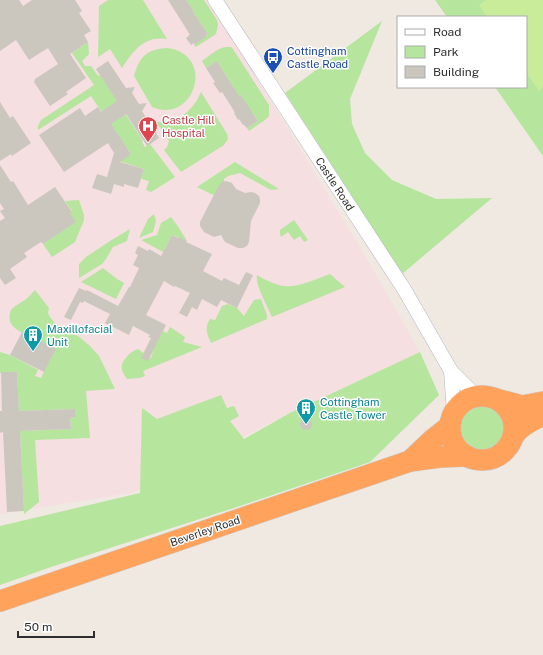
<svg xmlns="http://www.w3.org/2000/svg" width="543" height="655" font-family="'Public Sans',sans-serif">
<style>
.medical{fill:#f5dfe0}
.green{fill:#b6e59e}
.pitch{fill:#c9ec9a}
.building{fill:#cbc7bf}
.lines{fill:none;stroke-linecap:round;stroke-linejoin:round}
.minor-casing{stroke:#b4b7c1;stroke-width:15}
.highway-casing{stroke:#c9c9c9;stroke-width:22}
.minor{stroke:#fff;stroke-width:14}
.highway{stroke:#ffa35c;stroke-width:21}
.labels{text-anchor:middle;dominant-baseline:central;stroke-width:3;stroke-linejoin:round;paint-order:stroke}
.transit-label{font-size:11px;fill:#164399;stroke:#fff;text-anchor:start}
.health-label{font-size:11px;fill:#be3a42;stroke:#fff;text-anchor:start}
.street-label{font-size:11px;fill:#2e2e2e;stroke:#fff}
.culture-label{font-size:11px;fill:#0d838f;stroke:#fff;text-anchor:start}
</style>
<rect width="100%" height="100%" fill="#efe9e1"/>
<path class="medical" d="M0,0H207L223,22L370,264L420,352L290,413L132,493L0,514Z"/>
<g class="green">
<path d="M108,0H143L167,39C144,36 134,50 122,68L110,49L98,57L99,6Z"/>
<path d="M186,0H204L217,20L218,25L216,34L196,47L194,45L208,34L193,12L194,11Z"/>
<path d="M435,0H543V156L495,87H526V17H447Z"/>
<path d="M382,21L350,99L352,124L365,153L392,180L436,199L492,198L402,274L285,93Z"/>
<path d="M88,42L89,54L82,61L85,66H91L98,76L100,75L121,106L103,114L91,96L38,130V126L41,120L94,85L72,53Z"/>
<path d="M225,47H231L233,49L269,105V116L265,120L249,131L247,128L258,121L253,113L252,114L241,95L230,102L224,95L234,88L217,61L206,68L202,61C209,56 216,49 225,47Z"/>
<path d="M167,48C170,48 173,49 176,50C214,64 191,124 152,107L134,76C139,57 147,49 167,48Z"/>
<path d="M201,92L227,134C229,139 227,141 224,145L181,172L164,150L167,147L169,141L156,122C171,123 187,116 195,103C198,100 199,95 201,92Z"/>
<path d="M122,109L143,141L142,142L145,147L150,144L175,177L151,192L146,190L149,181L141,179L144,169L119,161L131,154L118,135L106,124Z"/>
<path d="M235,162L279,189L271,190L240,173L228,176L224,179V182L215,195L211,194L197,187Z"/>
<path d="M79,200L84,215V220L75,242L52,257L43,244L75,222L70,213L72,211L65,201Z"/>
<path d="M154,214L156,221L153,232L139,238L148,219Z"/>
<path d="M171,217L179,228L187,241L172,235L163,252L141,240L157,235L161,223Z"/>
<path d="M294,220L308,240L304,242L300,236L294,240L288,232L281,237L280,234V230Z"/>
<path d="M130,229L127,241L113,247L106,259L102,264L79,278V264L86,257L110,241Z"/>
<path d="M103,268L117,279L124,283L116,299L81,282Z"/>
<path d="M330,274L345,287L272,317C268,307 255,285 257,275C263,279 276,285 284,286C297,288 317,279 330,274Z"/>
<path d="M35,290L49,308L48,313L50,317L54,322L65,331L78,336L90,346L99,356L115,389L86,391L90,438L35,440L39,502L24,514L20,431L71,429L70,418L76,417L75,409L19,411L17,372L0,373V352L10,355L38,370L35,376L41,378L55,349C47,344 16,332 12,325C9,322 9,314 11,310C15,305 21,303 26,299C29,297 32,293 35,290Z"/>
<path d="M261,299L267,315V319L211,343C207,334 204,328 210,319L215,320L222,306L228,304L237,308L244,316L254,300Z"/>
<path d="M170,327L185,337L183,342L202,347L143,371L145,376L140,378L127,379C122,372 119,366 125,359C129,354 132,351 138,349L146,355V356L151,358L154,348L163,331L167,333Z"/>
<path d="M420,352L439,395L370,462L240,506L51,567L0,585V526L140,493L142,408L157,419L221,395L227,408L234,406L239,416L230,421L244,439L290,413Z"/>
<circle cx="482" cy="428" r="24"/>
</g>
<path class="pitch" d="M486,0H543V87L539,91L526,72V17H487L479,5Z"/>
<g class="building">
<path d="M0,0H19L23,6L32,0H75L82,11L79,13L91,31L84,35L88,42L70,54L86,78L66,92L68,94L50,106L34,82L35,79L58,64L48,48L29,60L16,40L0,51Z"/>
<path d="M168,0H186L194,11L193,12L208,34L205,36L206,37L194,45V43L191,45L186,38L189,36L188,35H190L182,22Z"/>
<path d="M108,61L126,88L135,87L132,93L139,104L147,103L142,111L159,138L147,146L126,114L111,124L131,154L120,162L144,169L138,188L124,184V187L114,184L111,194L92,188L97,174L107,177L114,153L108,143L64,172L39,135L80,108L85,116L98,107L101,112L117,101L96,69Z"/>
<path d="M217,61L239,96L241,95L258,121L247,128L244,125H243L239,119L238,120L234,113H235L231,106L222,92L220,93L213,83L215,82L206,68Z"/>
<path d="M0,102L10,118L13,116L31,143L12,156L11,154L0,161Z"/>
<path d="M0,165L11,182L13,181L28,205L55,187L72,212L70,213L76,222L43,244L41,242L24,253L27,257L10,269L16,278L5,285L0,278V221L5,218L0,211L4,209L0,203Z"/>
<path d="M226,181L232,183L236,189L245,193L251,192L255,193L259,196L260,199V203L251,221L249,242L247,246L243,248H238L225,242L221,235L214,237L204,232L200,226V222L219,185L222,182Z"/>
<path d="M172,235L178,238L179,237L187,241L186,242L212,254L203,271L222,281L224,278L239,285L246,272L253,275L237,308L221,300L217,307L202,299L197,310L192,307L187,317L179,313L190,293L175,286L174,287L164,281L146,315L166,325L148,361L141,358L151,338L148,337L150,335L133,326L129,335L105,323L110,314L84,301L83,303L80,302L71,320L64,317L79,288L86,291L87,290L118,306L129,287H130L139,268L133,265L138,255L135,253L138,246L148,251L149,249L161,256Z"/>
<path d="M22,332L56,349L44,372L10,355Z"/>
<path d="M1,372H17L19,411L75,409L76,417L70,418L71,429L20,431L24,511L7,512L3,432L0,433V411H2Z"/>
<circle cx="306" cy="424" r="6"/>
</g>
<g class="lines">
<g class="minor-casing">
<g id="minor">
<path d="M215,0L404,289L451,371L477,397"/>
<path d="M451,371L454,413"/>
</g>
</g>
<g class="highway-casing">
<g id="highway">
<circle cx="482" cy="428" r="32"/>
<path d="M496,399L522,406L543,402"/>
<path d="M513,437C519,426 532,421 543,415"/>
<path d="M410,461L432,440L450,426"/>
<path d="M0,601L410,461L440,457L467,456"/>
</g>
</g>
<use href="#minor" class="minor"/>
<use href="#highway" class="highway"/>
</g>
<defs>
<g id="bus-pin" transform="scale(1)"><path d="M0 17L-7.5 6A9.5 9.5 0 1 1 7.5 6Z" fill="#1a4fb4" stroke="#fff"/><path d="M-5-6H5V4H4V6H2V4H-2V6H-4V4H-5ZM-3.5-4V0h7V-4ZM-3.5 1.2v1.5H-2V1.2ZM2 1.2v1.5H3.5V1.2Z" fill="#fff"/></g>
<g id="hospital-pin" transform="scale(1)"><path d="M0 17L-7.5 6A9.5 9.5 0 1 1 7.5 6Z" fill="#e0444e" stroke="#fff"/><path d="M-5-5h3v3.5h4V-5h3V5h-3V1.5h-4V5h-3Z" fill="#fff"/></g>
<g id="building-pin" transform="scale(1)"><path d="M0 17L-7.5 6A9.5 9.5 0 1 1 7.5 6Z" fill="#0f9aa8" stroke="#fff"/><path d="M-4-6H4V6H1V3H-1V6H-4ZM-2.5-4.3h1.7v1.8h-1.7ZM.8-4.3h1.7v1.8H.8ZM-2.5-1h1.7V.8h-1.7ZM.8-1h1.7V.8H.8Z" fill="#fff"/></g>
</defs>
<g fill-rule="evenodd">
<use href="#bus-pin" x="273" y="57"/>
<use href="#hospital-pin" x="148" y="126"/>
<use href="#building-pin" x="33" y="335"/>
<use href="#building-pin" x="306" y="408"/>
</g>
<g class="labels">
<g class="transit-label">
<text x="287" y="51">Cottingham<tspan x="287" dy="13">Castle Road</tspan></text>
</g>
<g class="health-label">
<text x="162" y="120">Castle Hill<tspan x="162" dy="13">Hospital</tspan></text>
</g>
<g class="street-label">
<text transform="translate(335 184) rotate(57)">Castle Road</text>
<text transform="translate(205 531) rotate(-19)">Beverley Road</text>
</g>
<g class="culture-label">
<text x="47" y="329">Maxillofacial<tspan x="47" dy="13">Unit</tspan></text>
<text x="320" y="402">Cottingham<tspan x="320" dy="13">Castle Tower</tspan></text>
</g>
</g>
<rect x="397" y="16" width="130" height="72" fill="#ffffff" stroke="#ababab"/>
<rect x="405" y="29" width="20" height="6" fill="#ffffff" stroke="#ababab"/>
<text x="433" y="36" font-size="12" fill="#2e2e2e">Road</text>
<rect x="405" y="46" width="20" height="12" fill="#b6e59e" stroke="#ababab"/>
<text x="433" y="56" font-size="12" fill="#2e2e2e">Park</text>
<rect x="405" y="66" width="20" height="12" fill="#cbc7bf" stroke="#ababab"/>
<text x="433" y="76" font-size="12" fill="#2e2e2e">Building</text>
<path d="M18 631v6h76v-6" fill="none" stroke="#2e2e2e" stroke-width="2"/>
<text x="24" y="631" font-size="12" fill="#2e2e2e" stroke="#ffffff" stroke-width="3" paint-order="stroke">50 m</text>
</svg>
